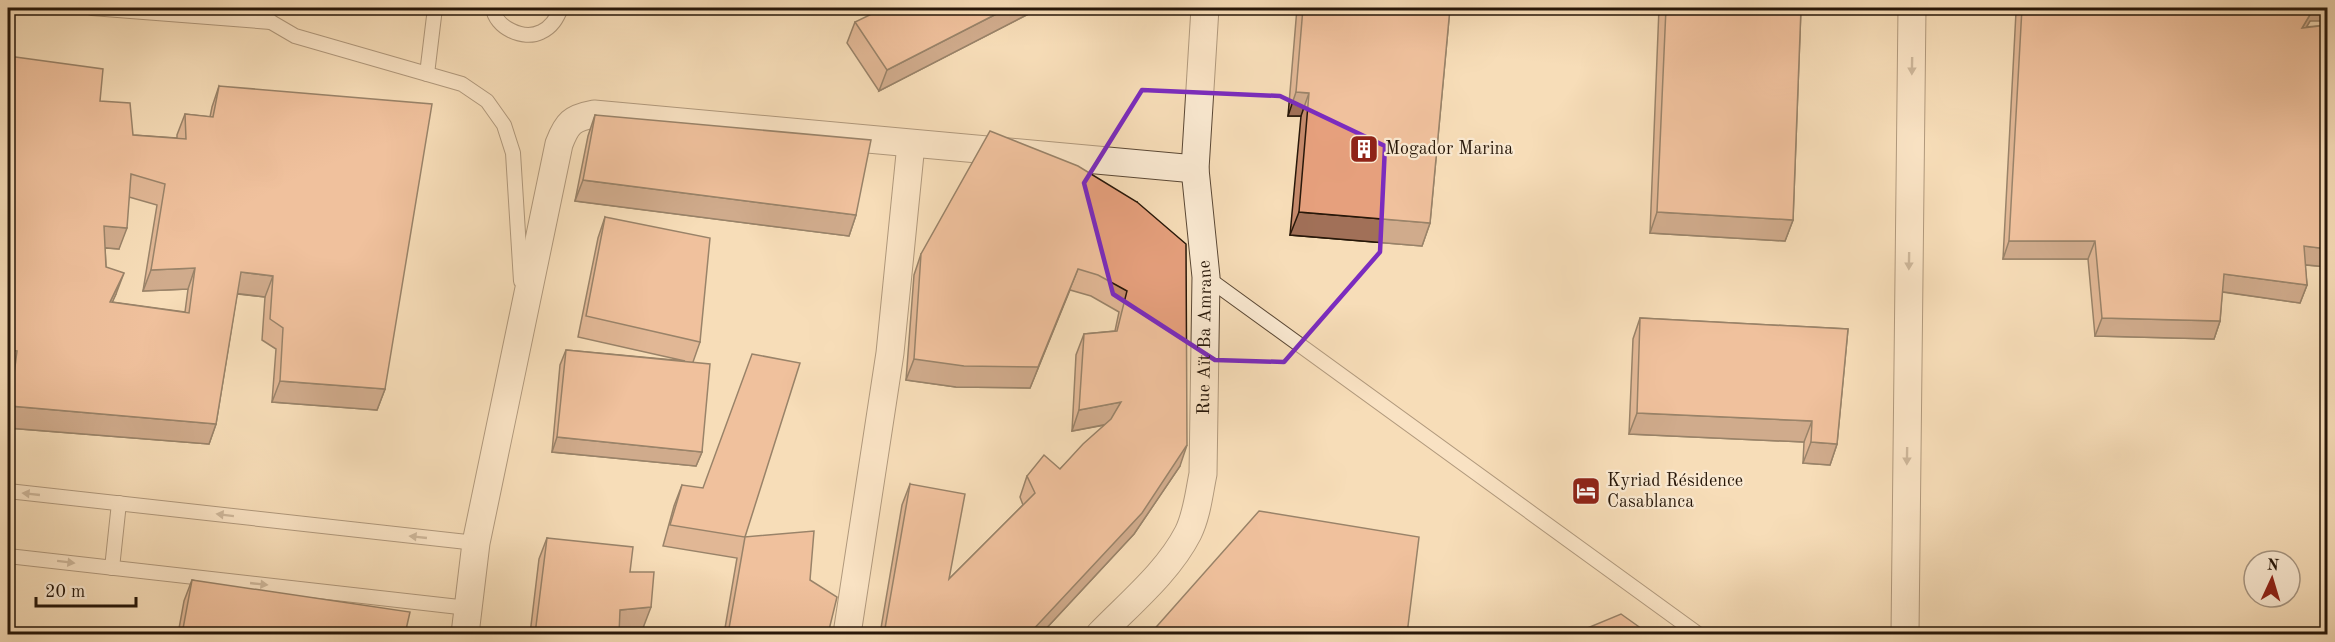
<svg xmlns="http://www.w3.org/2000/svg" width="2335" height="642" font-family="'Old Standard TT',serif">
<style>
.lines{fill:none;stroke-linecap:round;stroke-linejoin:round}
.service-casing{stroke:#5b4835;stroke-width:16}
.minor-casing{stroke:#5b4835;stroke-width:29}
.service{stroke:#fae9d1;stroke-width:14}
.minor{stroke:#fae9d1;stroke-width:27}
.wall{fill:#c68a6c;stroke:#271709;stroke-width:1.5;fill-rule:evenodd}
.shaded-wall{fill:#a17058;stroke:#271709;stroke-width:1.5}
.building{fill:#e6a07d;stroke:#271709;stroke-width:1.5;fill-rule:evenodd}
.oneway{fill:#9b8a77}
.marked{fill:none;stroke:#7b2cbf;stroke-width:4.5;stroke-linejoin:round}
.labels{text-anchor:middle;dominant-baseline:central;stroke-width:4.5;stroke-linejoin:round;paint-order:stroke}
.poi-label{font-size:18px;fill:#271709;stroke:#fae9d1;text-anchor:start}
.street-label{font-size:18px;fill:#271709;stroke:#fae9d1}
</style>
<rect width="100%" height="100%" fill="#f7ddb8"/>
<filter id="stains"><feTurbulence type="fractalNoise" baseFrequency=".00333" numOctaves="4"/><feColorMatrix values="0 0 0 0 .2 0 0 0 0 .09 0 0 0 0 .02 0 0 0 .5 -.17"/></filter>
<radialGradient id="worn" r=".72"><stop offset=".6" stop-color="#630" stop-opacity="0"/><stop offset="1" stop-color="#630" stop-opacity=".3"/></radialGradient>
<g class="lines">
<g class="service-casing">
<g id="service">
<path d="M92,8L271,22"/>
<path d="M258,8L271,22L295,36L462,84L487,101L504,125L513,153L521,281"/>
<path d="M493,8C495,27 523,41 541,32C552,27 557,18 561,8"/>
<path d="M427,74L435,8"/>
<path d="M1206,277L1698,634"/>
<path d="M8,491L476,543"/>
<path d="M8,556L468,608"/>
<path d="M112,568L119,503"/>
</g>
</g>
<g class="minor-casing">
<g id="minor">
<path d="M465,634L476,543L559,144C567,123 572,118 594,114L1195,169"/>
<path d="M847,634L890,353L911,144"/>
<path id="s1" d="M1100,634C1130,603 1168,572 1188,533C1197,515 1199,493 1203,474L1206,277L1195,169L1205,8"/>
<path d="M1905,634L1912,8"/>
</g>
</g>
<use href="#service" class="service"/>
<use href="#minor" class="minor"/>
</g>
<g class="wall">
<path d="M1040,8L879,91L847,43L855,22Z"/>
<path d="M1297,8H1450L1430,223L1422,246L1290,235L1301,116H1288Z"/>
<path d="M1659,8H1801L1793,220L1785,241L1650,233Z"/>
<path d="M2017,8H2328L2310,21L2306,27L2328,25V267L2305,265L2307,285L2300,303L2222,292L2220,321L2214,339L2095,336L2088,259H2003L2016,12Z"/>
<path d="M8,56L100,101L133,135L177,138V135L185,114L210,117L212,107L219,86L385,389L377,410L272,402L276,349L262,340L265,297L237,294L216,424L209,444L8,428V386L9,372H8ZM129,197L157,205L143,291L188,289L185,312L112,302L116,294L106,267L105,248L119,249Z"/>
<path d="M595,115L856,215L849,236L575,201L588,136Z"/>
<path d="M1137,202L1180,466L1134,534L1041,634H880L902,505L910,484L949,579L1023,505L1020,497L1027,476L1060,469L1105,425L1072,431L1076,355L1084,334L1115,331L1119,312L1091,296L1070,290L1030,388L956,387L906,380L914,275L921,254Z"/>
<path d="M605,217L700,342L693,362L702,452L696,466L552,452L560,365L566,350L685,361L578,337L598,238Z"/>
<path d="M1640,318L1848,329L1837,444L1830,465L1803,463L1804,442L1629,434L1633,339Z"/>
<path d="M682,485L745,537L810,580L828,634H724L737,558L663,546L674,506Z"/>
<path d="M547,538L630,572L643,628L619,630V634H530L539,559Z"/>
<path d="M192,580L405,634H178L184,601Z"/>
</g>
<g class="shaded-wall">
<path d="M1008,8H1040L879,91L887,70Z"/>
<path d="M2314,8H2328V21H2310L2296,45L2302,28Z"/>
<path d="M1296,92L1309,93L1301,116H1288Z"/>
<path d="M583,180L856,215L849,236L575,201Z"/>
<path d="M1299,212L1430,223L1422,246L1290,235Z"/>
<path d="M1657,212L1793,220L1785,241L1650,233Z"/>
<path d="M104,226L127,228L119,249L97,247Z"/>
<path d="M2009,241H2095L2088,259H2003Z"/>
<path d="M2304,246L2328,249V267L2297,264Z"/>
<path d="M195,268L188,289L143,291L151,270Z"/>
<path d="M1078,269L1030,388L956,387L906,380L914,359Z"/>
<path d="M241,272L273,276L265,297L233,293Z"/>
<path d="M124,273L116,294L103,323L110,302Z"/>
<path d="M2224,274L2307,285L2300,303L2217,291Z"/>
<path d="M2102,318L2220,321L2214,339L2095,336Z"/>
<path d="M280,381L385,389L377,410L272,402Z"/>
<path d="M1121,402L1113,423L1072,431L1079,410Z"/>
<path d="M10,406L216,424L209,444L8,428V413Z"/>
<path d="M1637,413L1812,421L1804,442L1629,434Z"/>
<path d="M557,437L702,452L696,466L552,452Z"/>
<path d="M1811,442L1837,444L1830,465L1803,463Z"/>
<path d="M1187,445L1180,466L1134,534L1041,634H1029Z"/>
<path d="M651,607L643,628L612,631L620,610Z"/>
</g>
<g class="building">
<path d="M884,8H1008L887,70L855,22Z"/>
<path d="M1303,8H1450L1430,223L1299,212L1309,93L1296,92Z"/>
<path d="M1666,8H1801L1793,220L1657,212Z"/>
<path d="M2022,8H2314L2302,28L2328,25V249L2304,246L2307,285L2224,274L2220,321L2102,318L2095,241H2009Z"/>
<path d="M8,56L103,69L100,101L130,103L133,135L186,139L185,114L213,117L219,86L432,104L385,389L280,381L283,328L270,319L273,276L241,272L216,424L10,406L17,351L8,350ZM131,174L165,184L151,270L195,268L189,313L110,302L124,273L106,267L104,226L127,228Z"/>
<path d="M595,115L871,140L856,215L583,180Z"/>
<path d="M990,131L1078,166L1137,202L1186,244L1187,445L1142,513L1029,634H884L910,484L965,494L949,579L1035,493L1027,476L1044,455L1060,469L1083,444L1111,419L1121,402L1079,410L1084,334L1117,331L1127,291L1098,275L1078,269L1038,367L964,366L914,359L921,254Z"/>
<path d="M605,217L710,238L700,342L586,316Z"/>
<path d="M1640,318L1848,329L1837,444L1811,442L1812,421L1637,413Z"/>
<path d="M566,350L710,364L702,452L557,437Z"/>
<path d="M752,354L800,363L745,537L814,531L810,580L837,597L828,634H728L745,537L670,525L682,485L703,488Z"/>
<path d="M1259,511L1419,537L1407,634H1150Z"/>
<path d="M547,538L633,547L630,572H654L651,607L620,610L619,634H535Z"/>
<path d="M192,580L410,612L405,634H182Z"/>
<path d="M1621,614L1649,634H1573Z"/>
</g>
<defs><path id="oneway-solid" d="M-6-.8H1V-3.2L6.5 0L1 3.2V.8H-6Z" transform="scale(1.5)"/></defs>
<g class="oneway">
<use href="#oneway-solid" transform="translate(1912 66) rotate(91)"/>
<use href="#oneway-solid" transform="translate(1909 261) rotate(91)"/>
<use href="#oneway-solid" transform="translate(1907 456) rotate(91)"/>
<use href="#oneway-solid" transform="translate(31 494) rotate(-174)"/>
<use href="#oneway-solid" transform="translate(225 515) rotate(-173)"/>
<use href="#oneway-solid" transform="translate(418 537) rotate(-174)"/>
<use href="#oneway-solid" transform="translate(66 562) rotate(7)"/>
<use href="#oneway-solid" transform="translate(259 584) rotate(6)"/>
</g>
<path d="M0 0H2335V642H0ZM1142,90L1280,96L1385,146L1380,252L1284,362L1215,360L1113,294L1084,183Z" fill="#f7ddb8" fill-opacity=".55" fill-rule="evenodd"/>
<path class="marked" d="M1142,90L1280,96L1385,146L1380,252L1284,362L1215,360L1113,294L1084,183Z"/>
<defs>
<g id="building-square" transform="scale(1.5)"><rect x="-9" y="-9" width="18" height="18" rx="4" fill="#8f2418" stroke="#fae9d1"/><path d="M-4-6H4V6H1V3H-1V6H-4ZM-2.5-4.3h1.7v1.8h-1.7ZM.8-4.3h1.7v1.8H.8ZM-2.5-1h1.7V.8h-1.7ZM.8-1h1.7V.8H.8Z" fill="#fff"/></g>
<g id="hotel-square" transform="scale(1.5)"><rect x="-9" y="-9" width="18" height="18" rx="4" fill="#8f2418" stroke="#fae9d1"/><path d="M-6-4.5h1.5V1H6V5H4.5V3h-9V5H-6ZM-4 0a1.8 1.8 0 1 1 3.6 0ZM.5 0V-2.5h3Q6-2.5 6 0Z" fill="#fff"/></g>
</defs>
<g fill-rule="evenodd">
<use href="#building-square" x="1364" y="149"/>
<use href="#hotel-square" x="1586" y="491"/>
</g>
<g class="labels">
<g class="poi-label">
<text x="1385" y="149">Mogador Marina</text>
<text x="1607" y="481">Kyriad Résidence<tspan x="1607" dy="21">Casablanca</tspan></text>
</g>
<g class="street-label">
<text stroke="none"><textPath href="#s1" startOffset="332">Rue Aït Ba Amrane</textPath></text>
</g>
</g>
<rect width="2335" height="642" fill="none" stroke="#f7ddb8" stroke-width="30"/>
<rect x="9" y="9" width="2317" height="624" fill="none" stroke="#271709" stroke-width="3"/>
<rect x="15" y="15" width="2305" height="612" fill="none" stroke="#271709" stroke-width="1.5"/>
<g transform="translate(2272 579) rotate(4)"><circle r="28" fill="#fae9d1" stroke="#a69581" stroke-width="1.5"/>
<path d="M0-4.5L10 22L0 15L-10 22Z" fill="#8f2418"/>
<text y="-9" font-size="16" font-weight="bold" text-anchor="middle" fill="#271709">N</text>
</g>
<path d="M36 597v9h100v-9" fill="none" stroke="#271709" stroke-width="3"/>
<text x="45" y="597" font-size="18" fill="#271709" stroke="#fae9d1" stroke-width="4.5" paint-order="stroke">20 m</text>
<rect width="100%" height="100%" filter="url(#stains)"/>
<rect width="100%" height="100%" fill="url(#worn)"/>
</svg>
